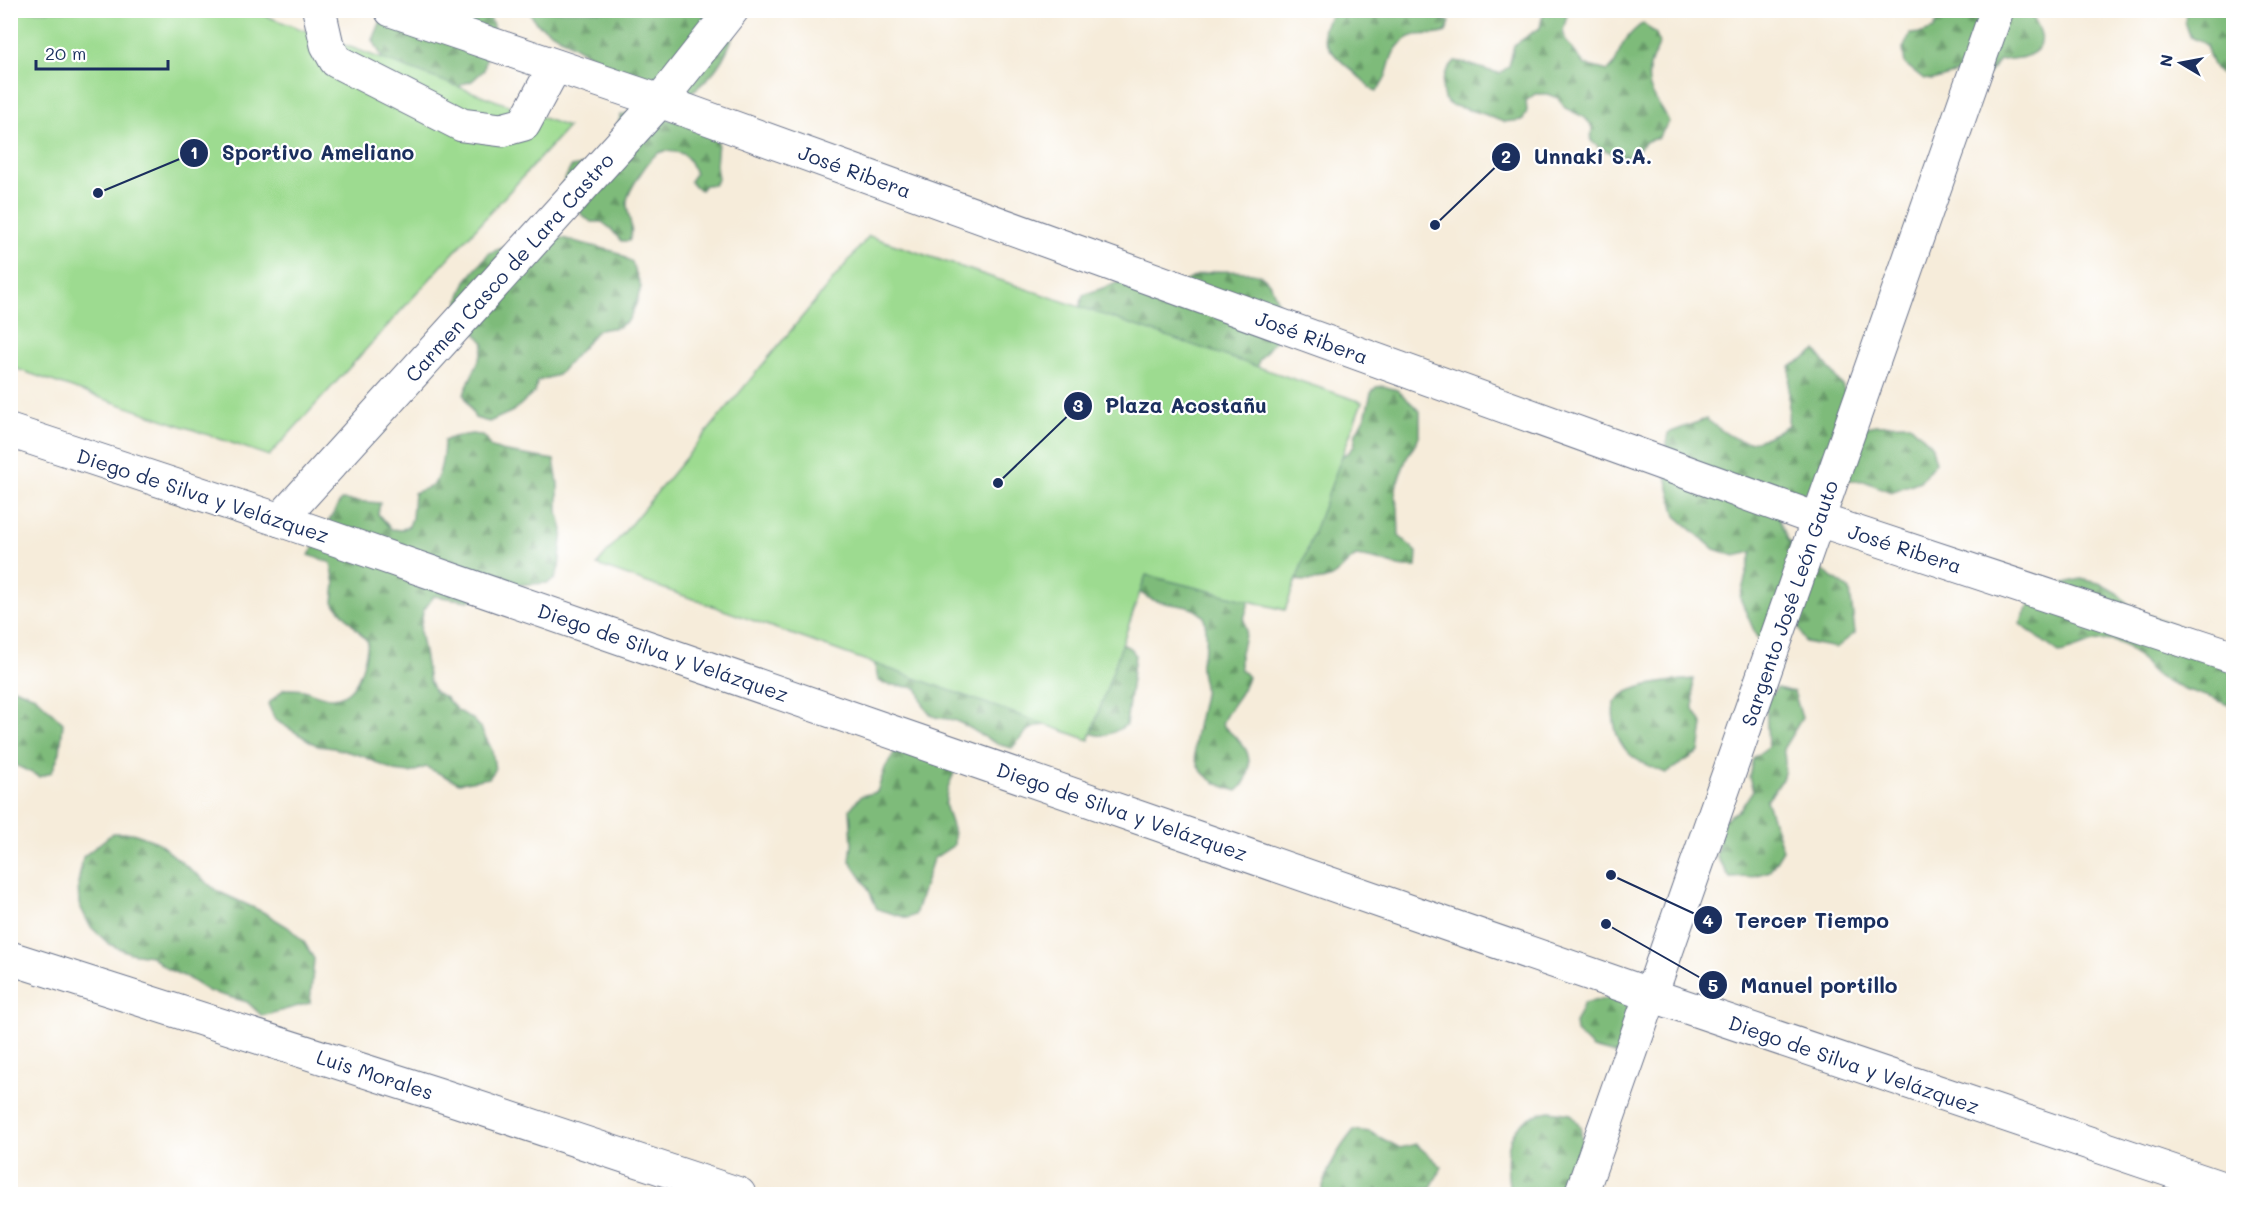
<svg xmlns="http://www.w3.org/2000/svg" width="2244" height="1205" font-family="Mali,sans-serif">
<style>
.forest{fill:url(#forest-firs);stroke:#4c756c;stroke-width:1.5}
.park{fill:#9ddb90;stroke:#5c8577;stroke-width:1.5}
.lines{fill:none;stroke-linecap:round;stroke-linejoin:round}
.minor-casing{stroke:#687189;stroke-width:35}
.minor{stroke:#fff;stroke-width:33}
.labels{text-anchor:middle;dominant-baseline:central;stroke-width:4.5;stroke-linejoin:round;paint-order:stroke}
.street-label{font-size:20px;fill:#1b2f5e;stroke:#fff}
.leader{fill:none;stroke:#1b2f5e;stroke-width:2}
.callout-dot{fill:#1b2f5e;stroke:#fff;stroke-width:2}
.mark-label{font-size:18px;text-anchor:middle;font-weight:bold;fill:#fff}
.callout-label{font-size:21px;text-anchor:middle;font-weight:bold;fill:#1b2f5e;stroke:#fff;stroke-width:4.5;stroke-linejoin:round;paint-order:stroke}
</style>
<defs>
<pattern id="forest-firs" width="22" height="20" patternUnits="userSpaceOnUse" patternTransform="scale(1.5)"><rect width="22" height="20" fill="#7ebb7a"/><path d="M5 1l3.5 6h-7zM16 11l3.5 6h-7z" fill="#669867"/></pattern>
</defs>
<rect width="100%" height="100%" fill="#fff"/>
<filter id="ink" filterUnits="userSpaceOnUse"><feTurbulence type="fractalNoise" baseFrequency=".0167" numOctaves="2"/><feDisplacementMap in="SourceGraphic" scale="12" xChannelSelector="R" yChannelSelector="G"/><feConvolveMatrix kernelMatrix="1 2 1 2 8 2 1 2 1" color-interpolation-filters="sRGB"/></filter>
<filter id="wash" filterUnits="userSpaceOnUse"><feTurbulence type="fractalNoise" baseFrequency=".008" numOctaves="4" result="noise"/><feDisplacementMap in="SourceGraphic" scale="24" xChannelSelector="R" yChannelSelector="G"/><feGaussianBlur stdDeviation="1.35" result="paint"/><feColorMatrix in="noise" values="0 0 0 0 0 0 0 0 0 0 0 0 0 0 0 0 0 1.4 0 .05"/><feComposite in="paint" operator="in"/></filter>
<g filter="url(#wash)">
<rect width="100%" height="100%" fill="#f6ecda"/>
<g class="forest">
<path d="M385,11H487L493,25L494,34L487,53L484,70L472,81L463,84L451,93L388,69L373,40Z"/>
<path d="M529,11H740C732,47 719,75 687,95L620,74L536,23Z"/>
<path d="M1337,11H1426L1450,22L1446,32C1432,38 1422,31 1410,37C1383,51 1394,76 1376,91L1370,88C1353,66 1298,40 1337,11Z"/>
<path d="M1546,11H1568L1563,31L1566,41L1585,65L1608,71C1615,65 1615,63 1618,55C1622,42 1632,31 1643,23L1656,34L1659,43C1658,50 1654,54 1652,60C1641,89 1658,99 1669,122L1658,138L1647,141L1631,156L1621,157L1600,148L1591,141L1592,127L1584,117L1565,108L1558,98L1547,94H1535L1526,101L1527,111L1523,120L1503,122L1484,114L1451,105L1444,99C1440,83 1443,73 1455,61C1471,63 1484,71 1500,73L1509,66L1514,45L1540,28L1542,18Z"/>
<path d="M1938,11H2027C2041,26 2052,48 2024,57C2017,59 2007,59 2000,60L1988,74L1981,77L1957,73L1932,80L1924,79L1905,64L1903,49L1910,34L1922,33L1934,29L1938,18Z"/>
<path d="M2186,11H2233V71L2227,77C2213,73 2210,58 2206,45C2201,41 2198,41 2193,38C2184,33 2185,19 2186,11Z"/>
<path d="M627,113L707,125L718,142L716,165L718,179L713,185H705L701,190L694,187L690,181L695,174C691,163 688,153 675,152C669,151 662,150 657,154C648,160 628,191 627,201C626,215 636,228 629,241H621L611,229L602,222H591L581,214L562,185L571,167L599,162L612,141L621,115Z"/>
<path d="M523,234L562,238L616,252L632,262L641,287L636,304L628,321L618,327L598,330L558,375L537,381L535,392L513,411L489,422L475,418L464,395C469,377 481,362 484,343L457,312L460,296L466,281L485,258L489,253L508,246L514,237Z"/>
<path d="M1217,271C1230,272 1247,270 1260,275C1277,283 1280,315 1283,331L1259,360L1253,386L1075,325L1083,295L1128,279L1181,284L1198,275Z"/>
<path d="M1816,351L1842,385L1858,429L1876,425L1909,424L1931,444L1936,462L1920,481L1891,492L1864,481L1833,479L1815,484L1779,519L1788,540L1805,558L1850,590L1855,633L1836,648L1805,642L1796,621L1768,644L1757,638L1740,598L1752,552L1735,556L1714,549L1676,516L1663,464L1668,433L1706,419C1742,446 1749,450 1788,425L1790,367Z"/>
<path d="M1383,386L1397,390L1420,411V434L1415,445L1408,455L1397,483L1395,496L1398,507L1399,536L1417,552L1416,567C1402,568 1394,565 1381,561C1373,558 1364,557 1356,556C1346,562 1341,572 1331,577C1314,585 1293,578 1275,579C1267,580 1260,585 1253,588L1244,619L1246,631L1240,657V668L1248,677C1244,695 1229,705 1222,724C1229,733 1243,741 1247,752C1252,767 1248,782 1237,791C1176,774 1196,739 1204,694C1206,685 1199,673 1201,662C1202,656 1205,651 1206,645C1207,636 1206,626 1204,617C1187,597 1155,613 1133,585C1127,577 1126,562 1123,553L1329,464L1349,452L1354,446L1356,433L1366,414L1371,393L1376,387Z"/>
<path d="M472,434L480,435L487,439L490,447L501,451L554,460L558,484V512L563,530L559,567L555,579L547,583L500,586L469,601L434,596L423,611L420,631L429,681L435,692L445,697L457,710L474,720L480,727L492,750L495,770L489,778L459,783L426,767L410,773L394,771L363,756L334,748L318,746L275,720L268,704L284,689C291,689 297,689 304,690C312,693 323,698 332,698C358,697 365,663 368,642L333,602L335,584L331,563L309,555L341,500L380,503L378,514L391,529L401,530L409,526L412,518L414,493C419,491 429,488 433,485C441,476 444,453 444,441L453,437Z"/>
<path d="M2081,579L2099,583L2117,593L2128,604L2143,613L2233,647V707C2209,694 2185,693 2160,678C2143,667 2134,645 2112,641C2093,638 2078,650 2059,653L2020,624C2033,589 2049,587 2081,579Z"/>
<path d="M874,633L1114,640L1132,649L1135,655L1126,725C1097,745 1090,733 1065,715L1046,725L1037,726L1027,731L1012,748C987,743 978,730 956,721C949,718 939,719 933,716C922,710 922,696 917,688L884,684L878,680L875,665Z"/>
<path d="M1693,679L1694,709L1703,725L1699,752L1666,773C1638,763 1618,753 1614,721C1613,714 1612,705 1618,699C1631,684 1673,681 1693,679Z"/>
<path d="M11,687L35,696L63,723L60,752L52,772L40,777L11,763Z"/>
<path d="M1777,688L1794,692L1802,718L1783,749C1789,772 1782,784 1766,800L1783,850L1770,871L1750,877L1730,878L1716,856L1724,819L1740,810L1753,790L1749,777L1753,758L1768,747L1766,702Z"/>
<path d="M896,750L956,769C951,779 944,795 946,807C949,820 956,831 954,845L933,859L915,915L907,918L877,909L867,886L850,861L852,844L850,809L861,796L877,792L885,768Z"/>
<path d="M113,833H133L157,842L217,891L263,912L288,927L304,942L314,959L310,1003L262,1016L247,1002L208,991L186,977L167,969L151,956L130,953L109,944L90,926L79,904L78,884L83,857Z"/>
<path d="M1609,998L1631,999L1622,1056L1593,1048L1576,1032L1575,1023L1584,1003Z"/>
<path d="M1550,1111L1571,1114L1580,1126L1585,1158L1558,1194H1510C1505,1155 1502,1119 1550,1111Z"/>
<path d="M1354,1130L1370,1132L1400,1148L1416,1144L1442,1167L1430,1189L1416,1188L1402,1192L1400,1194H1321C1326,1170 1338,1149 1354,1130Z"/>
</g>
<g class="park">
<path d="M10,11H252L568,127L269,456L11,367Z"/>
<path d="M869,236L1362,402L1285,610L1146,575L1089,740L597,565Z"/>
</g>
</g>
<g filter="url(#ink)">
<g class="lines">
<g class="minor-casing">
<g id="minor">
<path d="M319,10L327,45L336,61L462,125L502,130L524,124L555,66"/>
<path d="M391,10L660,101L1819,520L2234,657"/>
<path d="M10,431L280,520L1651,995L2234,1192"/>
<path d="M280,520L660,101L732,10"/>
<path d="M10,958L437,1094L739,1194"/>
<path d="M1581,1194L1997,10"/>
</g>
</g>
<use href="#minor" class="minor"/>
</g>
</g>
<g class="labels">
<g class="street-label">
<text transform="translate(855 171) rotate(20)">José Ribera</text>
<text transform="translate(509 267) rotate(-48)">Carmen Casco de Lara Castro</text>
<text transform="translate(1312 337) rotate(20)">José Ribera</text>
<text transform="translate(203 495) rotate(18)">Diego de Silva y Velázquez</text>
<text transform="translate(1905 548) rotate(18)">José Ribera</text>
<text transform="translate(1789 603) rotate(-71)">Sargento José León Gauto</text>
<text transform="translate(663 652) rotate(19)">Diego de Silva y Velázquez</text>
<text transform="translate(1122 811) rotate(19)">Diego de Silva y Velázquez</text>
<text transform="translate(1854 1064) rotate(19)">Diego de Silva y Velázquez</text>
<text transform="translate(375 1074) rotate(18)">Luis Morales</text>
</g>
</g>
<path class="leader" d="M98 193L194 153M1435 225L1506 157M998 483L1078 406M1611 875L1708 920M1606 924L1713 985"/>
<g class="callout-dot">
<circle cx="98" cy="193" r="6"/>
<circle cx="1435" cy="225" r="6"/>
<circle cx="998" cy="483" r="6"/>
<circle cx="1611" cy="875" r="6"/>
<circle cx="1606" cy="924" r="6"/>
<circle cx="194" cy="153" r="15"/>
<circle cx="1506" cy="157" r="15"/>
<circle cx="1078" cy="406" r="15"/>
<circle cx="1708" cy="920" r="15"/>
<circle cx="1713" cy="985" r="15"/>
</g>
<g class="mark-label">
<text x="194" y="159">1</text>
<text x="1506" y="163">2</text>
<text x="1078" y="412">3</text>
<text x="1708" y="927">4</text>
<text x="1713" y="992">5</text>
</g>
<g class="callout-label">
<text x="318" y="160">Sportivo Ameliano</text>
<text x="1593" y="164">Unnaki S.A.</text>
<text x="1186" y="413">Plaza Acostañu</text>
<text x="1812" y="928">Tercer Tiempo</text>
<text x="1819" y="993">Manuel portillo</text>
</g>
<rect width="2244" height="1205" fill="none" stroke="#fff" stroke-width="36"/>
<g transform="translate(2181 63) rotate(280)" stroke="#ffffff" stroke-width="4.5" paint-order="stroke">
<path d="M0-4.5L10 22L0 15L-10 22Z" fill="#1b2f5e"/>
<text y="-9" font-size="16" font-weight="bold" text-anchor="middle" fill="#1b2f5e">N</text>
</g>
<path d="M36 60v9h132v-9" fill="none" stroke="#1b2f5e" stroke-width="3"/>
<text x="45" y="60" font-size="18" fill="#1b2f5e" stroke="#ffffff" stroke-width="4.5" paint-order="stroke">20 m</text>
</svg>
